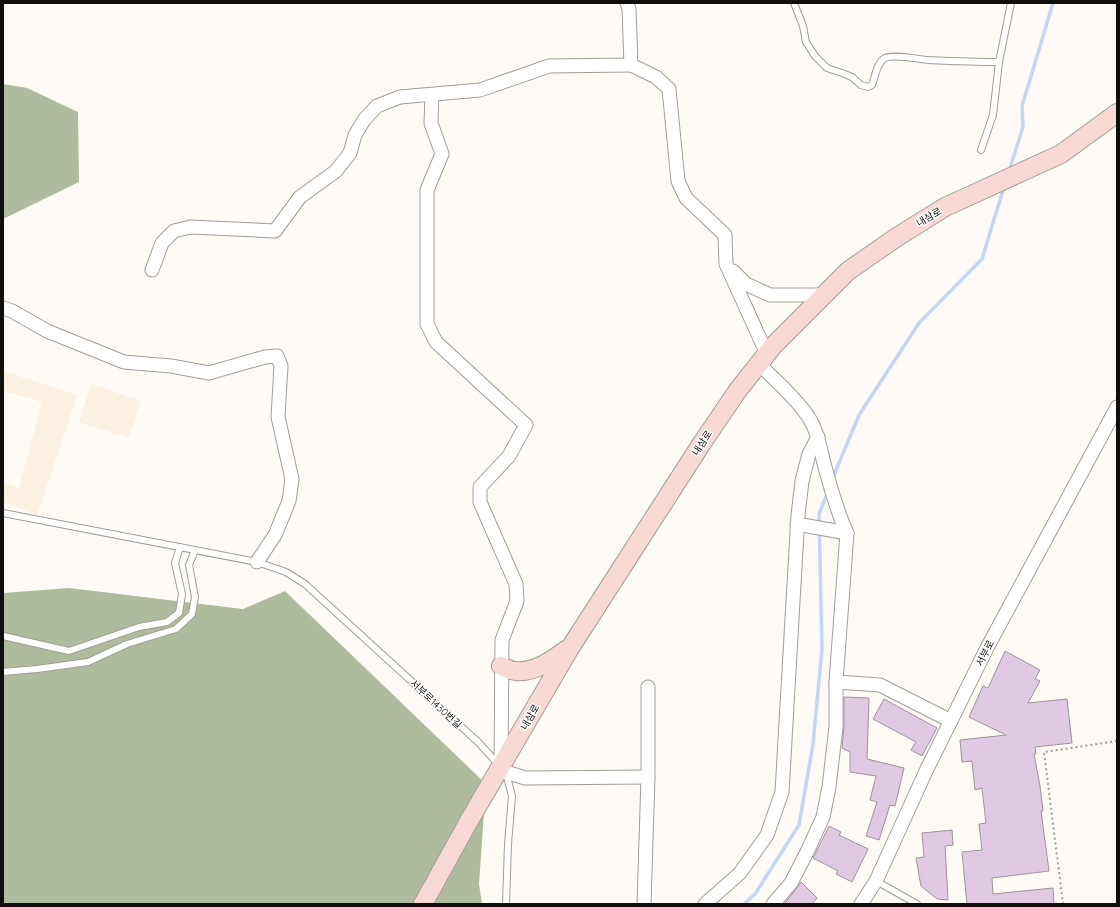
<svg xmlns="http://www.w3.org/2000/svg" width="1120" height="907" font-family="Quicksand,'Noto Sans KR',sans-serif">
<style>
.built{fill:#fbf1e3}
.forest{fill:#afbb9d}
.lines{fill:none;stroke-linecap:round;stroke-linejoin:round}
.stream{stroke:#c5d6f2;stroke-width:3.5}
.building{fill:#e1c9e2;stroke:#9b959b}
.lane-casing{stroke:#a29e97;stroke-width:8}
.street-casing{stroke:#a29e97;stroke-width:15}
.secondary-casing{stroke:#a29e97;stroke-width:20}
.path{stroke:#9f9b98;stroke-width:2;stroke-dasharray:2 3;stroke-linecap:butt}
.lane{stroke:#fff;stroke-width:6}
.street{stroke:#fff;stroke-width:13}
.secondary{stroke:#f8d9d5;stroke-width:18}
.labels{text-anchor:middle;dominant-baseline:central;stroke-width:3;stroke-linejoin:round;paint-order:stroke}
.street-label{font-size:10px;fill:#110f0d;stroke:#fff}
</style>
<rect width="100%" height="100%" fill="#fefaf5"/>
<g class="built">
<path d="M3,371L77,395L37,515L3,502V482L19,488L42,402L3,391Z"/>
<path d="M91,384L141,401L129,438L79,422Z"/>
</g>
<g class="forest">
<path d="M3,84L27,88L78,112L79,182L3,219Z"/>
<path d="M69,588L243,609L285,591L486,784L479,884L482,904H3V593Z"/>
</g>
<g class="lines">
<g class="stream">
<path d="M1009,171L1023,127L1022,106L1053,3"/>
<path d="M832,480L859,415L919,323L982,259L1004,187"/>
<path d="M744,904L755,894L799,825L813,744L822,649L819,514L828,492"/>
</g>
</g>
<g class="building">
<path d="M1005,651L1040,670L1035,679L1040,681L1028,703L1067,699L1072,743L1035,747L1036,754H1034L1040,786L1043,811H1041L1049,871L992,878L993,894L1053,888L1054,904H967L962,852L982,850L979,824L986,823L982,788L975,790L972,761L962,762L960,740L1006,735L969,717L983,686L988,688Z"/>
<path d="M844,697L869,698L867,759L904,768L895,806L890,805L879,840L866,836L877,802L870,800L876,776L850,772V752L842,748L844,727Z"/>
<path d="M884,699L937,728L922,756L911,750L916,742L873,719Z"/>
<path d="M829,826L841,832L839,835L868,849L852,882L836,874L838,871L813,858Z"/>
<path d="M952,830L953,845L945,846L948,900L937,899L921,886L916,858L924,857L922,833Z"/>
<path d="M801,882L817,898L812,904H784L797,888Z"/>
</g>
<g class="lines">
<g class="lane-casing">
<g id="lane">
<path d="M794,3L803,26L806,42L815,56L827,68L842,73L852,77L861,85L868,87L872,85C875,77 877,62 885,58C893,54 918,59 928,60C951,61 975,62 999,62"/>
<path d="M981,150L993,115L999,62L1011,3"/>
<path d="M3,513L257,562L286,572L305,584L478,742L500,766"/>
<path d="M3,636L69,651L139,627L167,622L179,613L182,594L175,563L180,547"/>
<path d="M3,672L37,669L88,662L127,644L176,629L192,614L195,597L189,565L195,550"/>
<path d="M506,773L512,796L508,844L506,904"/>
<path d="M876,881L917,904"/>
</g>
</g>
<g class="street-casing">
<g id="street">
<path d="M627,3L629,9L631,65L656,77L669,89L678,181L686,198L725,235L726,264L767,354"/>
<path d="M432,95L431,123L442,154L427,190V324L436,342L526,425L509,456L480,487V502L516,584L517,601L502,640L501,766"/>
<path d="M152,270L162,243L174,231L190,227L275,231L300,197L336,171L350,153L355,135L364,120L377,106L400,97L480,90L549,66L631,65"/>
<path d="M733,271L746,284L770,295H824"/>
<path d="M3,308L12,311L47,331L124,362L171,366L209,373L265,357L277,356L281,366L278,417L292,479L289,501L275,535L257,562"/>
<path d="M759,364C774,379 795,397 807,415C818,430 820,449 825,467C831,489 837,512 847,533L836,682V727L829,787L823,817L807,852L791,883L773,904"/>
<path d="M797,524L847,533"/>
<path d="M836,682L880,685L951,721"/>
<path d="M506,772L525,778L648,777"/>
<path d="M644,904L648,777V687"/>
<path d="M705,904L740,873L767,835L782,792L798,515L802,481L809,454L818,437"/>
<path d="M861,904L876,881L926,771L987,648L1117,407"/>
</g>
</g>
<g class="secondary-casing">
<g id="secondary">
<path d="M501,666C506,668 511,671 516,671C535,673 552,660 566,650"/>
<path d="M423,904L470,819L570,648L702,443L738,390L773,346L848,271L897,237L945,207L1061,154L1117,113"/>
</g>
</g>
<path class="path" d="M1063,904L1044,752L1117,741"/>
<use href="#lane" class="lane"/>
<use href="#street" class="street"/>
<use href="#secondary" class="secondary"/>
</g>
<g class="labels">
<g class="street-label">
<text transform="translate(929 217) rotate(-31)">내삼로</text>
<text transform="translate(702 443) rotate(-57)">내삼로</text>
<text transform="translate(985 653) rotate(-63)">서부로</text>
<text transform="translate(436 704) rotate(43)">서부로1430번길</text>
<text transform="translate(530 717) rotate(-60)">내삼로</text>
</g>
</g>
<rect width="1120" height="907" fill="none" stroke="#110f0d" stroke-width="8"/>
</svg>
